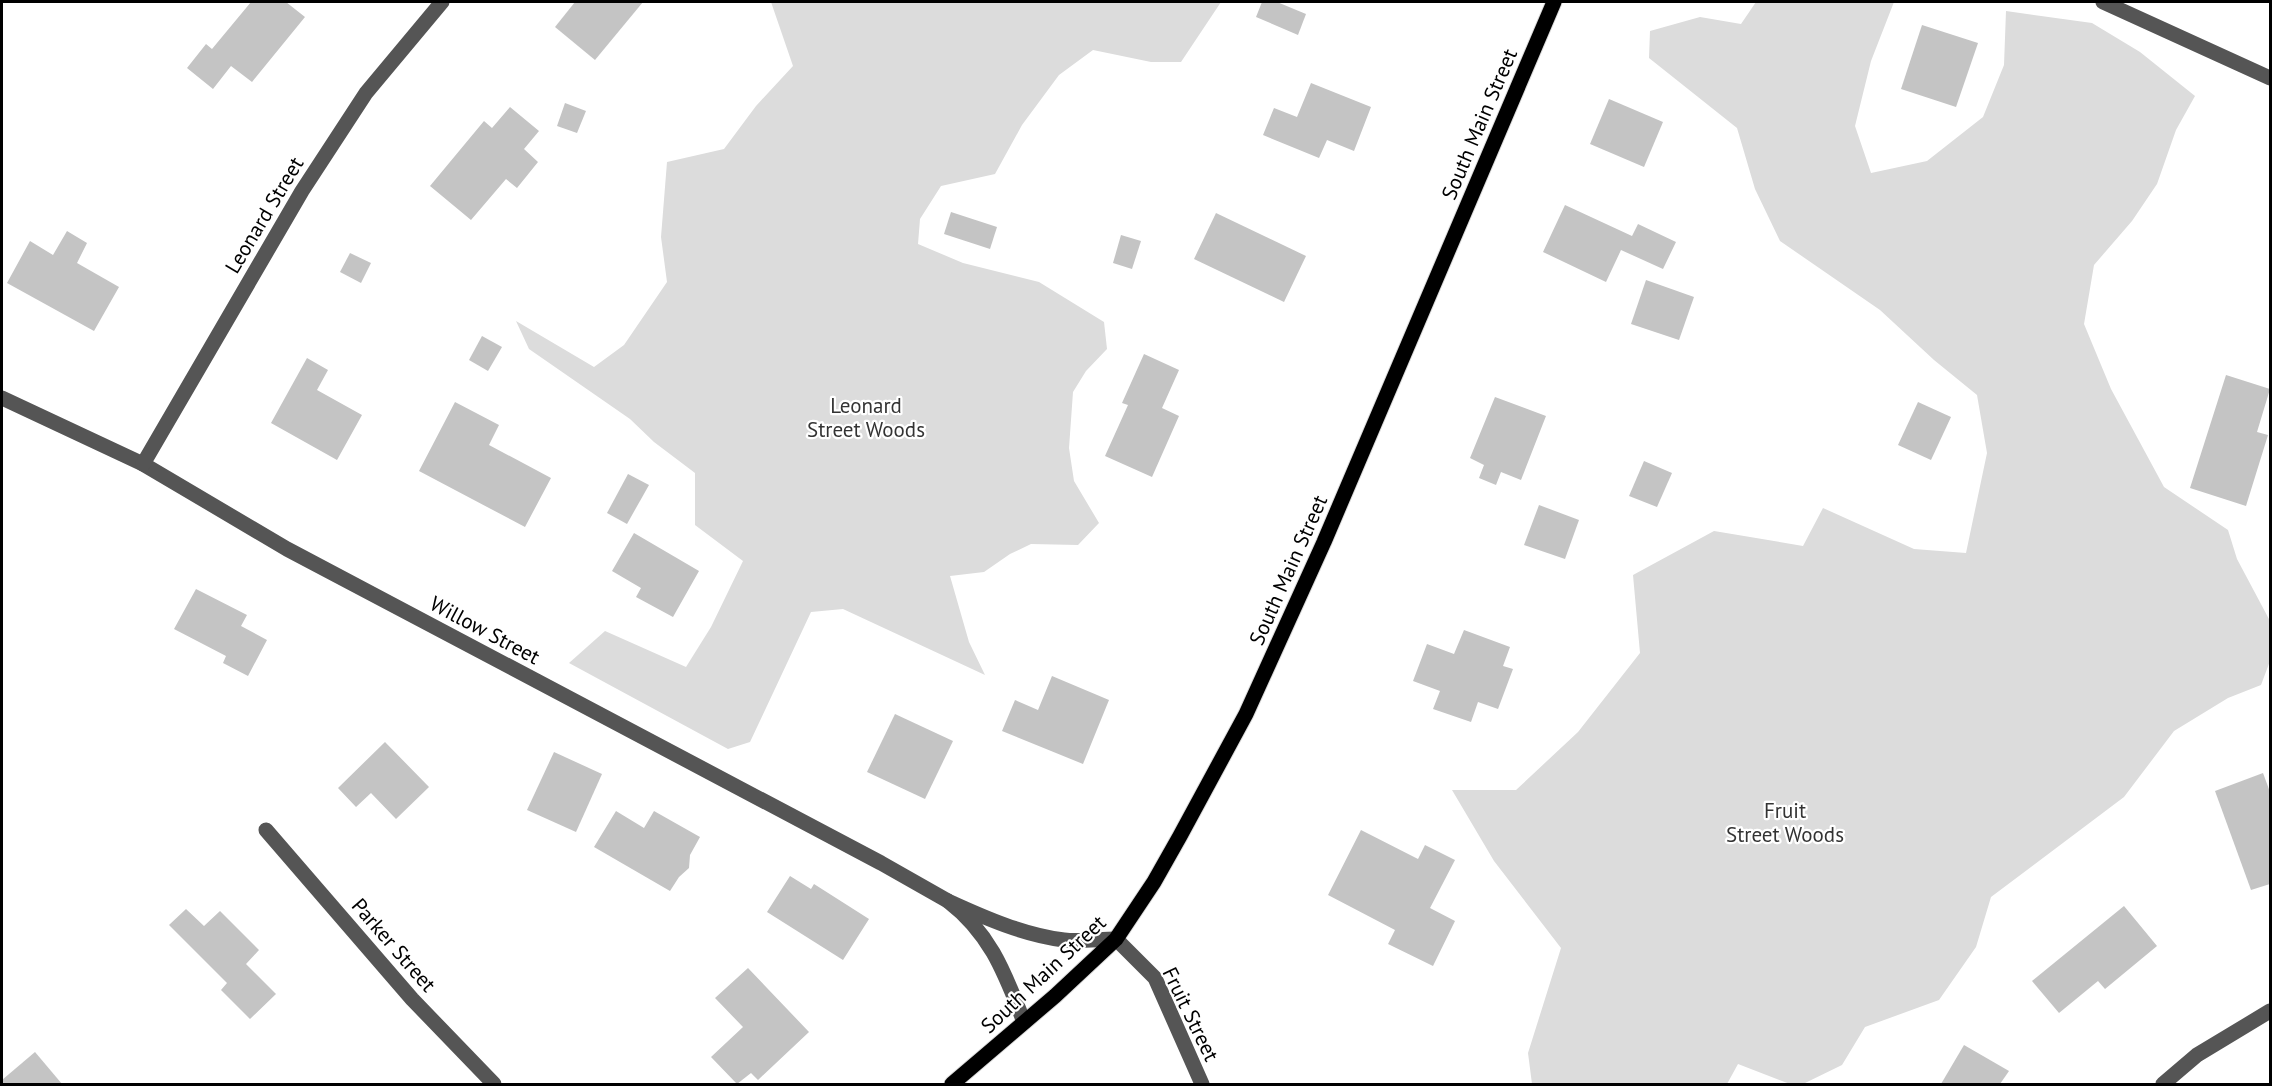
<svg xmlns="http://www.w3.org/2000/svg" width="2272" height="1086" font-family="'PT Sans',sans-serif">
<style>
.green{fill:#dcdcdc}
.building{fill:#c4c4c4}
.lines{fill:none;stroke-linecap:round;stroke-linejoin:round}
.major-casing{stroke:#dbdbdb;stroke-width:17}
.minor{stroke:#555;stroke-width:15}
.major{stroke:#000;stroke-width:15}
.labels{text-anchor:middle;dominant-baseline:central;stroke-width:4.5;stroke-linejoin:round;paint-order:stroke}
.street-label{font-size:21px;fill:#000;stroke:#fff}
.park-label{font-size:21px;fill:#333;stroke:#fff}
</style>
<rect width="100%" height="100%" fill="#fff"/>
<g class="green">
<path d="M771,2H1221L1181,62H1151L1093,50L1059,75L1022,125L995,174L941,186L920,219L918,244L963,263L1039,282L1104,322L1107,349L1086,371L1073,392L1069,448L1074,481L1099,523L1078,545L1031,544L1010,554L984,572L950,576L969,642L985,675L843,609L811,612L750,742L728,749L569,663L605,631L686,667L711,627L743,561L695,525V473L654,442L630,419L529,349L516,321L594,367L624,345L667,282L661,237L667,162L724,149L756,106L793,66Z"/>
<path d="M1756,2H1894L1871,61L1855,126L1871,173L1927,161L1983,117L2004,65L2006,11L2092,23L2140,52L2195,96L2176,130L2157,184L2132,221L2094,265L2084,324L2111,389L2164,487L2228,530L2237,559L2270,621V661L2261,685L2228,698L2174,731L2124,797L1991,897L1976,947L1939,1000L1865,1027L1842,1065L1803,1084H1790L1738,1064L1727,1084H1532L1528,1053L1561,948L1494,861L1452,790H1516L1578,732L1640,653L1633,575L1714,531L1803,546L1823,508L1914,549L1966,553L1987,453L1977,395L1934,360L1880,310L1780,241L1755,189L1737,128L1649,58L1650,31L1700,17L1741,24Z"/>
</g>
<g class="building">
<path d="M251,2H286L305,17L252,82L231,66L213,89L187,68L206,44L212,49Z"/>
<path d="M575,2H643L595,60L555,27Z"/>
<path d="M1262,2H1277L1306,14L1298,35L1256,17Z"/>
<path d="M1922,25L1978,43L1956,107L1901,89Z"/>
<path d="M1311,83L1371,107L1354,151L1327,140L1319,158L1263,135L1274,108L1297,117Z"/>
<path d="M1609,99L1663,122L1644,167L1590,144Z"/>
<path d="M565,103L586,111L577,133L557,126Z"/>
<path d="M510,107L539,131L524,149L538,162L517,188L506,179L471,220L430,186L484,121L492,128Z"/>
<path d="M1565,205L1632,236L1638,224L1676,242L1663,269L1621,250L1606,282L1543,252Z"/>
<path d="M951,212L997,227L990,249L944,234Z"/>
<path d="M1216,213L1306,256L1284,302L1194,259Z"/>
<path d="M67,231L87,243L77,263L119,287L94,331L7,283L30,241L53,255Z"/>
<path d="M1121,235L1141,241L1132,269L1113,263Z"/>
<path d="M350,253L371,263L361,283L340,272Z"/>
<path d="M1646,280L1694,297L1679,340L1631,324Z"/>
<path d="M482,336L502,347L488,371L469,360Z"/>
<path d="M1144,354L1179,370L1162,408L1179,416L1152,477L1105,456L1128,405L1122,403Z"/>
<path d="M307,358L328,370L317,390L362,415L337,460L271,423Z"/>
<path d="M2226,375L2270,389L2257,432L2268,435L2246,506L2190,488Z"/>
<path d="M1495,397L1546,416L1521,480L1501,472L1496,485L1479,478L1484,465L1470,458Z"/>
<path d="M455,402L499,425L489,445L551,478L525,527L419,471Z"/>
<path d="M1918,402L1951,417L1931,460L1898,445Z"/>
<path d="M1644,461L1672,473L1657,507L1629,496Z"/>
<path d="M628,474L649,485L627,524L607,513Z"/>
<path d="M1539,505L1579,520L1565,559L1524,545Z"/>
<path d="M634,533L699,571L673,617L636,597L641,588L612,571Z"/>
<path d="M196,589L247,615L241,626L267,640L248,676L223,663L226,656L174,629Z"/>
<path d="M1464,630L1510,647L1503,666L1513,669L1498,709L1478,702L1471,722L1433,709L1440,691L1413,681L1427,644L1454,654Z"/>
<path d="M1052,676L1109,700L1083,764L1002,731L1015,700L1038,710Z"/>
<path d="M895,714L953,741L925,799L867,772Z"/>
<path d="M385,742L429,787L396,819L371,793L356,807L338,788Z"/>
<path d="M554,752L602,774L576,832L527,810Z"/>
<path d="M2263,773L2270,792V884L2251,890L2215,791Z"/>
<path d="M616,811L644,828L654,811L700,837L690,855L689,868L679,877L670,891L594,847Z"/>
<path d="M1361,830L1418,859L1425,845L1455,860L1430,908L1455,921L1433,966L1388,944L1395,930L1328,895Z"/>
<path d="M790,876L811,889L814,884L869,919L843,960L767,912Z"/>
<path d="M2124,906L2157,946L2105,989L2098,981L2059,1013L2032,981Z"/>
<path d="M186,909L204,926L220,911L259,950L246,964L276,994L250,1019L221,990L227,983L169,925Z"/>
<path d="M748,968L809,1032L758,1080L751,1073L737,1084L711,1057L743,1027L715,998Z"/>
<path d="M1964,1045L2009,1071L2000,1084H1941Z"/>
<path d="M35,1052L62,1084H2V1080Z"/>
</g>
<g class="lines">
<g class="major-casing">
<path id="major" d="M952,1084L1055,996L1116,939L1154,882L1180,836L1246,714L1324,542L1554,2"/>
</g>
<g class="minor">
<path d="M2103,2L2270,78"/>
<path d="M2,398L143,464L287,549L881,863L948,901"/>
<path d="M143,464L302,191L366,93L442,2"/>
<path d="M266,830L412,999L494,1084"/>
<path d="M1024,1022C1005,974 991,934 948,901C985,918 1024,935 1064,940C1080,942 1099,939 1116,939L1155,978L1202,1084"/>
<path d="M2163,1084L2197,1055L2270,1011"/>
</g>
<use href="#major" class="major"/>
</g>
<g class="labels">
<g class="street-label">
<text transform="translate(1479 124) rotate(-67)">South Main Street</text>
<text transform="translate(264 215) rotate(-59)">Leonard Street</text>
<text transform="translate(1288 570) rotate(-66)">South Main Street</text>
<text transform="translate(485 630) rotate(28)">Willow Street</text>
<text transform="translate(394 945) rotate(49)">Parker Street</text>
<text transform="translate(1043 974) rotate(-43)">South Main Street</text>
<text transform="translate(1191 1014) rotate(64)">Fruit Street</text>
</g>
<g class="park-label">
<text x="866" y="405">Leonard<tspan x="866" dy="24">Street Woods</tspan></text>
<text x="1785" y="810">Fruit<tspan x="1785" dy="24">Street Woods</tspan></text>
</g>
</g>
<rect width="2272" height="1086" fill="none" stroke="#000000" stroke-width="6"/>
</svg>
